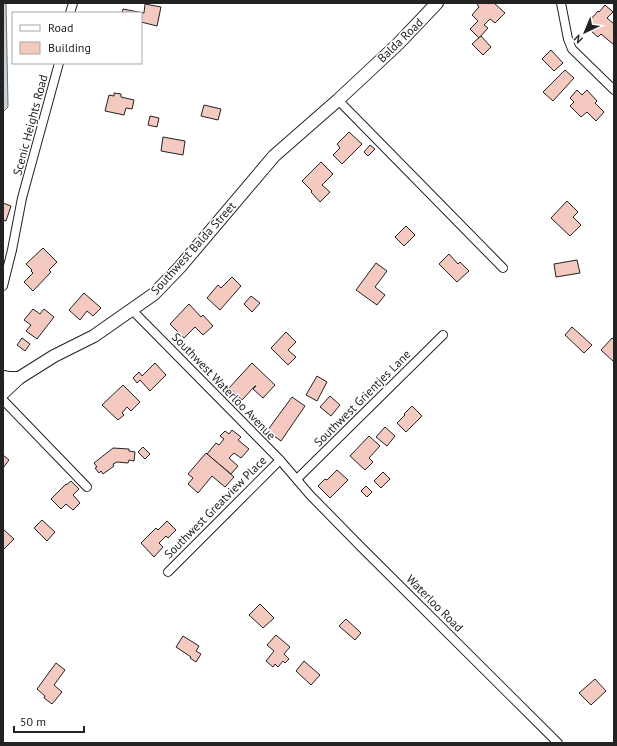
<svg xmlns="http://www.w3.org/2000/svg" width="617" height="746" font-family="'PT Sans',sans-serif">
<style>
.water{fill:#c7d3dd;stroke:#6f6f6f}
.building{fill:#f3c9c0;stroke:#222}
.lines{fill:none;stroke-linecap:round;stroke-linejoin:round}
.street-casing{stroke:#222;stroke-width:10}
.secondary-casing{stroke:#222;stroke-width:14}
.street{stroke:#fff;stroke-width:8}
.secondary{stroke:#fff;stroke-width:12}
.labels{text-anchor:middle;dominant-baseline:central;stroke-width:3;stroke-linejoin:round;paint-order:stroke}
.street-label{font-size:12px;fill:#222;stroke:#fff}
</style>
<rect width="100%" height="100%" fill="#fff"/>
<path class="water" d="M3,3H6L8,107L3,112Z"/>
<g class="building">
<path d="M478,3H494L505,13L495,23L490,19L484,25L488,28L479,38L470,29L478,21L472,15L479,7L477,4Z"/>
<path d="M145,4L161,7L157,26L141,22V13H122L123,9L144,13Z"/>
<path d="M605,5L613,12L607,18L614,24V45L601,34L598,37L585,26L598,11L599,12Z"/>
<path d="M481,36L491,47L483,55L472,44Z"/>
<path d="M551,50L563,63L554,71L542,59Z"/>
<path d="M565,70L574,78L553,101L543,92Z"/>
<path d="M577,90L582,95L587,90L597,101L595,103L604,112L596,121L587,112L581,117L570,106L574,102L570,98Z"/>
<path d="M114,93L121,94V97L134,100L132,109L126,108L124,115L105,111L109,95L114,96Z"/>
<path d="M204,105L221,109L218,120L201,116Z"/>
<path d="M150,116L159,118L157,127L148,125Z"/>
<path d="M349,132L362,144L342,164L333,155L340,148L337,144Z"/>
<path d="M163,137L185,141L183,155L161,151Z"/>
<path d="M370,145L375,149L368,156L364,152Z"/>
<path d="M321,162L333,174L322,185L330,192L320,202L311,192L312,191L302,181Z"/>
<path d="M567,201L578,212L573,217L581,225L570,236L551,218Z"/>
<path d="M3,203L11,206L6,221L3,220Z"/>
<path d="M406,226L415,235L404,246L395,237Z"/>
<path d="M43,248L57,262L49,270L51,272L33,291L24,282L33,273L31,271L32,270L26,264Z"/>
<path d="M449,254L458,264L460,262L469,271L457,282L439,264Z"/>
<path d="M577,260L580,273L556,277L554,264Z"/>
<path d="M376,263L387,271L375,287L385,295L377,305L356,290Z"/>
<path d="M232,277L241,286L220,310L207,298L218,285L221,288Z"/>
<path d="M84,293L101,308L93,316L87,311L80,320L69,310Z"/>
<path d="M251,296L260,303L252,312L244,304Z"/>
<path d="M189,304L201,317L203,315L213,326L203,335L195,327L184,338L170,324Z"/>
<path d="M33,309L40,314L44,309L54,317L37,339L26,331L31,325L24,320Z"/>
<path d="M572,327L592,345L584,353L565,335Z"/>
<path d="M286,332L296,342L288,350L296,357L288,365L271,348Z"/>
<path d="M22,338L30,344L25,351L17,345Z"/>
<path d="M612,338L614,340V362L601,350Z"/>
<path d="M155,363L166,375L150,391L140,380L137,383L133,378L139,372L142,376Z"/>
<path d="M252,363L275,385L263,398L253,389L256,386H255L242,400L229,388Z"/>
<path d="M317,376L327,382L317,401L306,395Z"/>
<path d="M123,385L140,402L131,411L127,407L122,413L124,415L118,420L102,405Z"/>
<path d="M330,396L340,405L331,416L320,407Z"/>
<path d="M292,397L305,406L281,441L267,431Z"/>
<path d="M412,406L422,416L406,432L397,423L405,415L404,414Z"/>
<path d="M385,427L395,436L387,446L376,437Z"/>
<path d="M232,430L241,437L238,440L249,449L241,458L234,453L229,458L238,466L231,474L207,454L216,443L219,445L224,439L220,436L225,431L229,434Z"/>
<path d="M369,436L380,446L369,458L373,462L365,470L350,456Z"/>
<path d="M143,447L150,454L145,459L138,452Z"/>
<path d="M113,448L129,449V451L135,452L134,461L129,460L128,463L117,462L113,464L114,466L103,474L101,471L99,473L95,468L97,467L94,463Z"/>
<path d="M206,453L234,477L225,487L212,476L198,493L188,484L193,478L188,474Z"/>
<path d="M3,455L9,460L3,468Z"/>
<path d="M337,470L348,480L330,498L318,486L325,479L327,480Z"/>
<path d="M383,472L390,479L381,488L374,481Z"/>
<path d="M71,481L79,489L73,495L80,503L73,510L66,504L61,509L51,499L66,484V485Z"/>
<path d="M366,486L372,492L367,497L361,491Z"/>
<path d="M42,520L55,532L47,541L34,528Z"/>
<path d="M167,521L176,530L168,538L166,536L159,543L163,547L154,557L141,543L156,528L158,530Z"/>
<path d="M3,529L14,539L3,550Z"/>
<path d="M260,604L274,618L263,628L249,615Z"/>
<path d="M346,619L361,633L355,640L339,626Z"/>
<path d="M276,635L290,647L284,654L289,659L285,663L283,661L278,667L275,664L273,667L266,661L274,651L267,645Z"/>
<path d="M183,636L199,646L196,651L201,654L196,662L190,658L191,657L176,647Z"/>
<path d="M304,661L320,675L311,685L296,671Z"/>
<path d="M56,663L65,670L54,685L62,692L52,704L44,698L45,696L37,689Z"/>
<path d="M595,679L606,691L591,705L579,693Z"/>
</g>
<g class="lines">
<g class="street-casing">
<g id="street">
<path d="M561,3L568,39L572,49L614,90"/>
<path d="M70,13L73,3"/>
<path d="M338,100L503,268"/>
<path d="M3,286L12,250L22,198L59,63"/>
<path d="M132,310L280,460L310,495L362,548L558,743"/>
<path d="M3,400L87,487"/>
<path d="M297,479L443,335"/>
<path d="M168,572L280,460"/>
</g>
</g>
<g class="secondary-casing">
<g id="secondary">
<path d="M3,377L9,378H19"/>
<path d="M3,393L19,378L54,356L94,336L154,294L180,267L274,156L338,100L398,44L437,3"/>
</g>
</g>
<use href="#street" class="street"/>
<use href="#secondary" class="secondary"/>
</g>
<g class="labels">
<g class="street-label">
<text transform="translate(400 40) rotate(-44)">Balda Road</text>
<text transform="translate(30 125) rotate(-75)">Scenic Heights Road</text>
<text transform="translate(193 248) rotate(-48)">Southwest Balda Street</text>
<text transform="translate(224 386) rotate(46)">Southwest Waterloo Avenue</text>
<text transform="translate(362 398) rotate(-45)">Southwest Grientjes Lane</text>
<text transform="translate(215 507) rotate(-45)">Southwest Greatview Place</text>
<text transform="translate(435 603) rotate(45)">Waterloo Road</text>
</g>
</g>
<rect width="617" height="746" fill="none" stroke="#222222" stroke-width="8"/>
<rect x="12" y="12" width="130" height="52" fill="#ffffff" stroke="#a7a7a7"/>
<rect x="20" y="25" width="20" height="6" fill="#ffffff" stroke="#a7a7a7"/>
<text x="48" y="32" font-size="12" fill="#222222">Road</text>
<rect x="20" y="42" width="20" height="12" fill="#f3c9c0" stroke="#a7a7a7"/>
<text x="48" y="52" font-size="12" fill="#222222">Building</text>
<g transform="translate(585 32) rotate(224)" stroke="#ffffff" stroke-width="3" paint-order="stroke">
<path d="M0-3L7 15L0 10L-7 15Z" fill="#222222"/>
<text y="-6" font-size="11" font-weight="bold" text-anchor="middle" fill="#222222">N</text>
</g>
<path d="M14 726v6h70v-6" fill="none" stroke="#222222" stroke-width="2"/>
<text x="20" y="726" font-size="12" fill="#222222" stroke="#ffffff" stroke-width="3" paint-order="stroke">50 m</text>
</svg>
